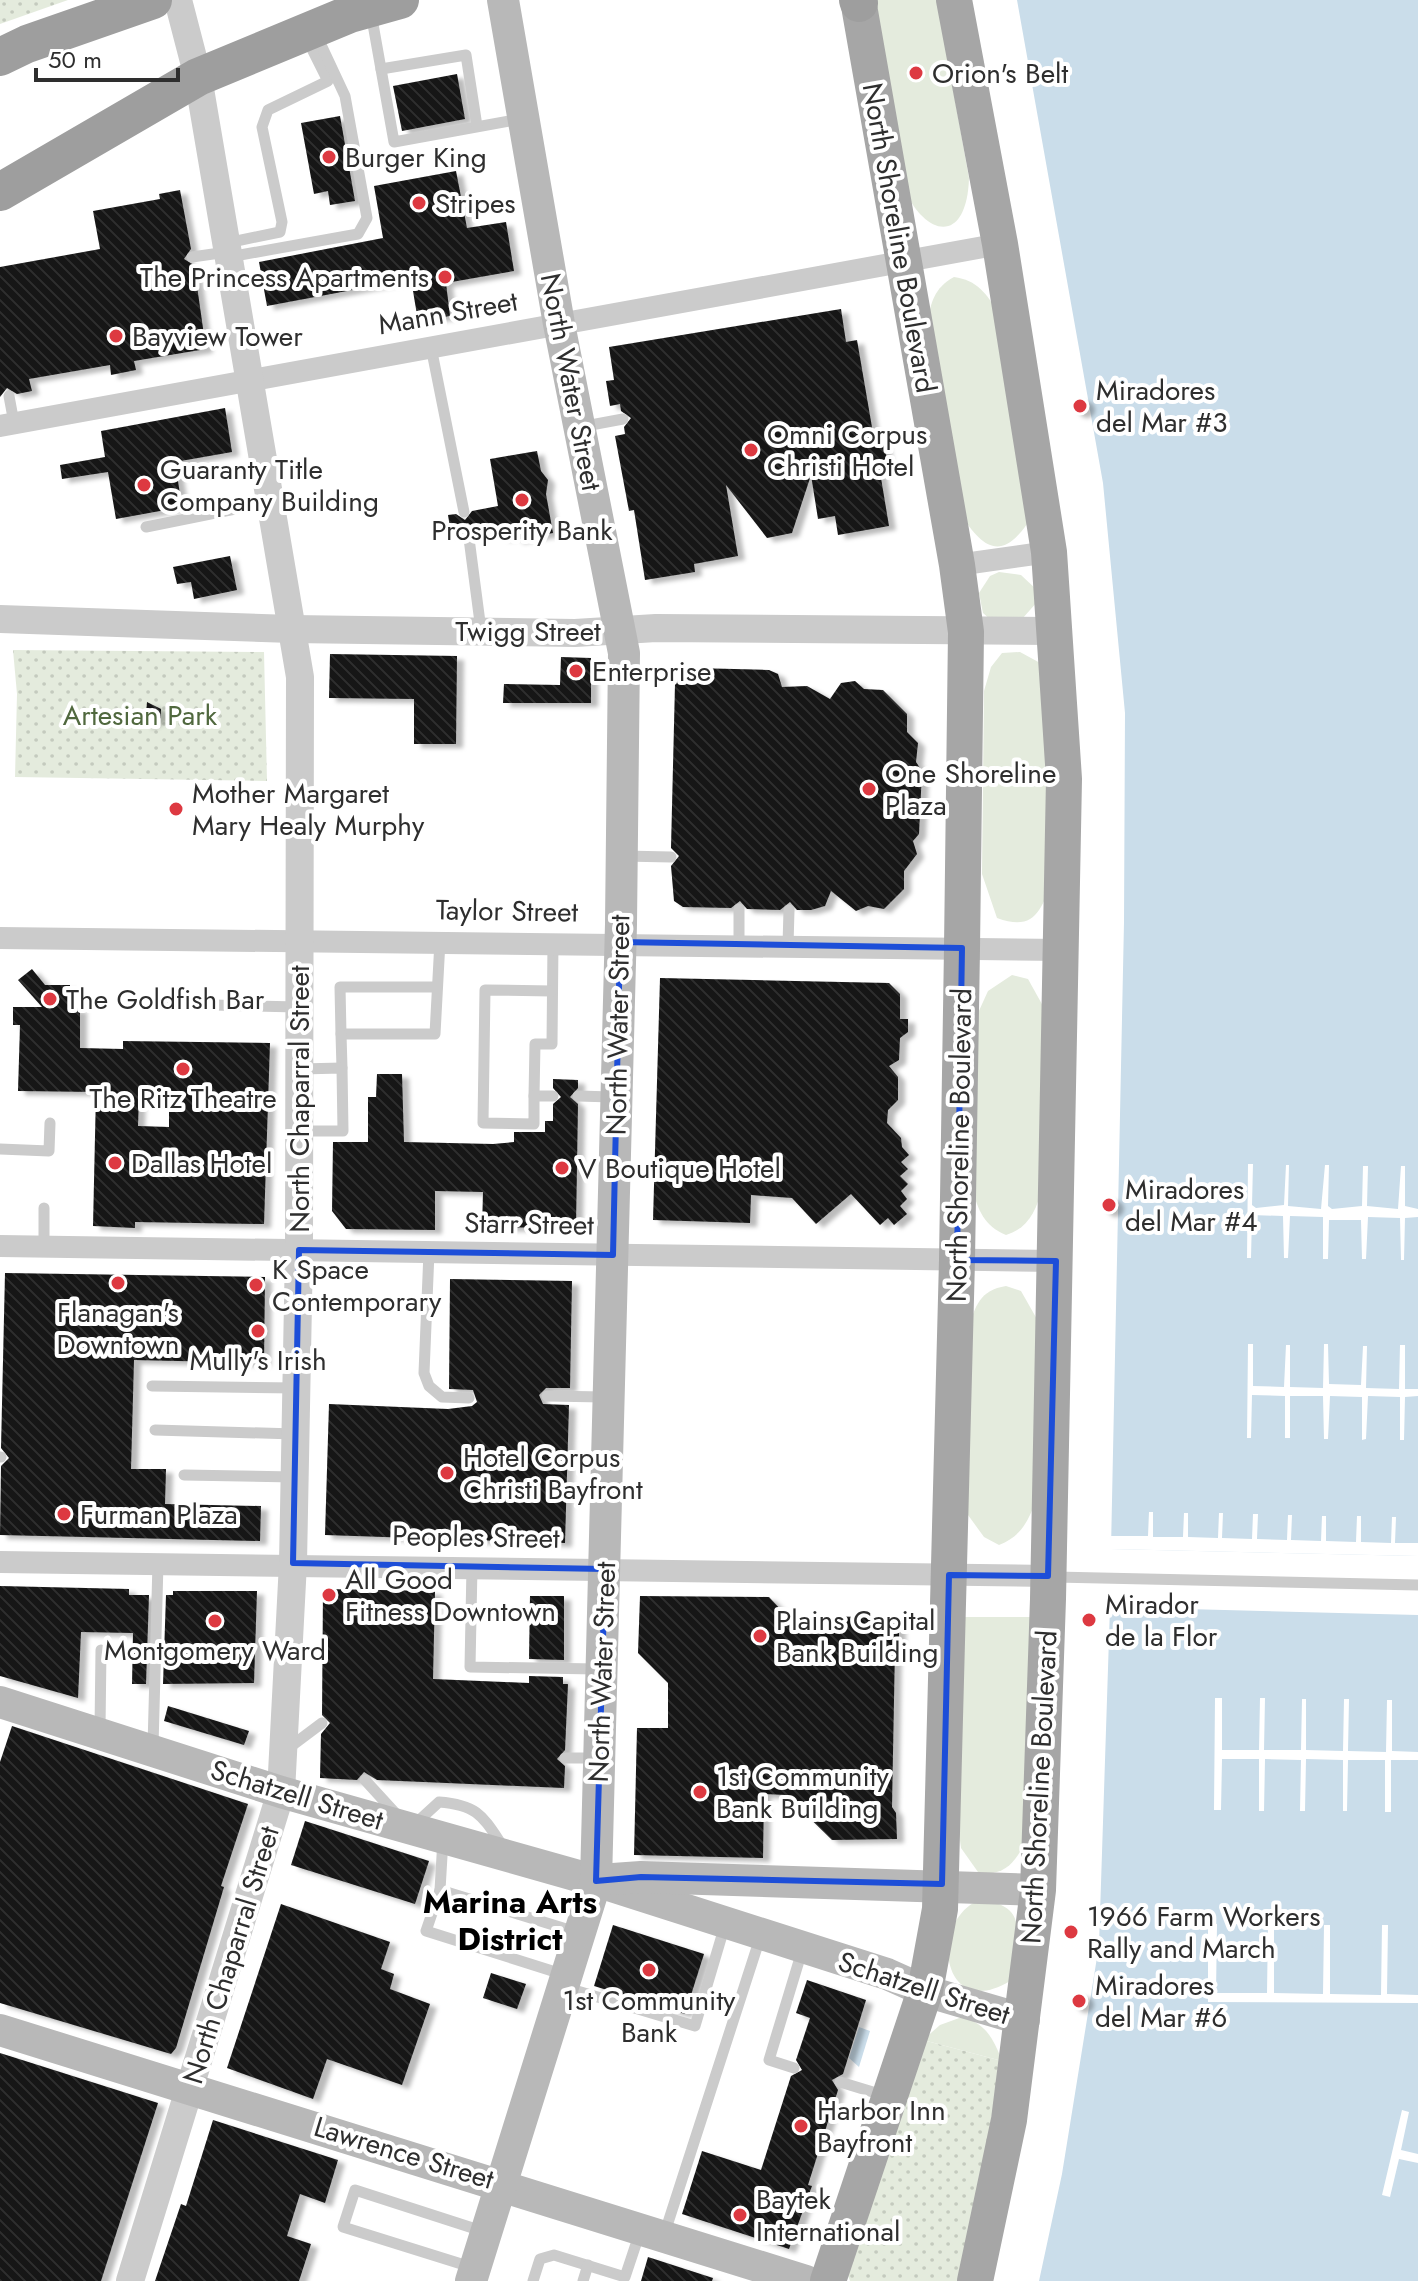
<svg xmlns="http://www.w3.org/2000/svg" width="1418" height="2281" font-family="Jost,sans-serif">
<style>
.grass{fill:#e4ebdd}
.park{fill:url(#park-dots)}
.water{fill:#caddea}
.pier{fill:#fff}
.building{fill:url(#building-back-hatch);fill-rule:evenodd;filter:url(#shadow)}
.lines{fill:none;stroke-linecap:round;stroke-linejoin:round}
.service{stroke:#cbcbcb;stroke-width:11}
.minor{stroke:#cbcbcb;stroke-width:22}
.tertiary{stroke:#cbcbcb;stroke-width:28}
.secondary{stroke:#b8b8b8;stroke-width:32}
.primary{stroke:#a6a6a6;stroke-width:36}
.trunk{stroke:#9e9e9e;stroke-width:38}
.marked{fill:none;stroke:#1d4ed8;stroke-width:6;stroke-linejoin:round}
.poi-dot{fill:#dd3941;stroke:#fff;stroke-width:3}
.labels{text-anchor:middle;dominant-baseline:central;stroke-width:8;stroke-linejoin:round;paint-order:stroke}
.poi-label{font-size:28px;fill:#2e2e2e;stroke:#fff;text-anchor:start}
.street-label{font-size:28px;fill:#2e2e2e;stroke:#fff}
.park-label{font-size:28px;fill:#50683e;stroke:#fff}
.quarter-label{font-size:32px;font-weight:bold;fill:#000;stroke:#fff}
</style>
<defs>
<pattern id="park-dots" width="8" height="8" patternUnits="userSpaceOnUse" patternTransform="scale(2)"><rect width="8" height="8" fill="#e4ebdd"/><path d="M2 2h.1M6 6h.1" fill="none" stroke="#c4cabe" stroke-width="1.8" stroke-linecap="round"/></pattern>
<pattern id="building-back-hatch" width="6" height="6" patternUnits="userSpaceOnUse" patternTransform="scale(2)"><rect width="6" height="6" fill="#151515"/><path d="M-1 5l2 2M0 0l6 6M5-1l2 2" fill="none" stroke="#2f2f2f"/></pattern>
<filter id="shadow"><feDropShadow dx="7" dy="4" stdDeviation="2" flood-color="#0004"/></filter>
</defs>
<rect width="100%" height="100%" fill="#fff"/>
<g class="grass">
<path d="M869,0H937L969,178C967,243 927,240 903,187Z"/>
<path d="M954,277C977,280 987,294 998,313L1027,524C1000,563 981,546 960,513L927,324C931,302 934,288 954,277Z"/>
<path d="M999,572L1021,575L1037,590L1038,601L1022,619L993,622L983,613L979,593L990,576Z"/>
<path d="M1020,652L1042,664L1053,879C1041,910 1035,932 997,918L982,874L984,691L991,667L1002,653Z"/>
<path d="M1012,975L1028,979L1048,1015L1042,1189C1036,1210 1029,1228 1006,1235C984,1226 978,1210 972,1188L978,1013L988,991Z"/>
<path d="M1006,1286L1021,1291L1042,1328L1036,1501C1027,1523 1021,1536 999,1545L984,1537L968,1515V1330C975,1306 980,1290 1006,1286Z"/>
<path d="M962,1617H1034L1030,1829C1021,1854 1009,1879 978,1872L961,1848L957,1819Z"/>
<path d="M977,1901C1033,1901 1017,1943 1010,1981C943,2022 928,1925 977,1901Z"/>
<path d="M962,2017C986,2023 994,2040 1002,2061L923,2040L940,2025Z"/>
</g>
<g class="park">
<path d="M0,0H68L0,24Z"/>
<path d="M13,650L264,652L267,781L15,777L17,694Z"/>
<path d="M923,2040L1002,2061L961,2281H850L847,2273Z"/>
</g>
<g class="water">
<path d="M1017,0H1418V1556L1111,1549L1124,922L1125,713L1103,483Z"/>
<path d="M1110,1607L1418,1615V2281H1039L1062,2174L1099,1945Z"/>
<path d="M859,2027L870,2031L859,2067L849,2058Z"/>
</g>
<g class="pier">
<path d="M1248,1164H1253L1252,1205L1256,1208L1284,1205L1286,1165H1289L1288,1206L1321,1209L1325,1165H1329L1328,1206L1332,1209L1362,1206L1363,1166H1368L1367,1206L1398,1209L1401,1166H1405V1206L1418,1209V1217L1405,1218L1404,1260H1401L1400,1218L1368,1217L1366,1259H1362L1361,1220H1329L1328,1259H1323V1217L1290,1216L1288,1258H1284L1283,1216L1252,1215L1251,1258H1247Z"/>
<path d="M1248,1344H1253V1386L1284,1387L1286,1345H1290V1387L1323,1388L1324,1344H1328L1329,1384L1361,1385L1363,1346H1367L1366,1388L1399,1389L1400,1345H1405V1389H1418V1396L1405,1397L1404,1440H1400V1397L1368,1396L1366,1439L1362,1440V1397L1330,1396L1328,1439H1324L1323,1396H1290V1438H1285V1396L1252,1395L1251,1438H1247Z"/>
<path d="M1149,1512H1153V1537H1183L1184,1513H1188V1537L1218,1538L1219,1513H1223L1222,1538L1252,1539L1253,1514H1258L1257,1539L1287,1540L1288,1515H1292L1291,1540L1321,1541L1322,1516H1326V1541L1356,1542L1357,1516H1361V1542L1391,1543L1392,1517H1396L1395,1543H1418V1556L1111,1549V1536H1148Z"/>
<path d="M1215,1698H1222V1750H1259L1260,1698H1265L1264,1750H1301L1302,1699H1306V1750L1343,1751L1344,1699H1349L1348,1751L1386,1752L1387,1700H1392V1751L1418,1752V1760H1391V1812H1385V1760H1348L1347,1811H1343V1760L1306,1759L1305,1811H1300L1301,1760L1265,1759L1264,1811H1259V1759H1222L1221,1810H1214Z"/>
<path d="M1208,1923L1217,1924L1216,1993H1267L1268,1924H1274V1993L1323,1994L1324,1925H1330V1994L1381,1995L1382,1925H1388L1387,1994L1418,1995V2003L1208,2002Z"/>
<path d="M1402,2110L1409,2112L1401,2150L1418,2154V2163L1399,2159L1390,2197L1382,2195Z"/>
</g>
<g class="building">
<path d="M457,74L465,119L402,131L393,86Z"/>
<path d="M340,116L355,201L330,205L328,191L314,194L301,123Z"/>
<path d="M456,171L467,228L506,222L514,271L446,283L450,316L418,321L411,279L267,306L259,262L383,238L374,186Z"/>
<path d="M180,190L191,249L184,259L194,265L206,349L134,361L136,370L111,375L110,365L29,379L32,391L17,394L7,388L0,397V267L100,249L93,211L160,199L159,194Z"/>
<path d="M841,309L846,342L857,340L873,433L882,432L888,465L879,466L889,526L838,535L835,516L818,519L811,475L792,533L767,538L726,485L738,556L694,564L695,572L645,580L634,510L629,511L615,436L625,434L624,427L631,418L621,411L620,404L610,406L606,381L614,380L609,347Z"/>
<circle cx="1080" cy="406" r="8"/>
<path d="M225,408L232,452L175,462L182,507L116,519L108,472L62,479L60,465L105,457L101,431Z"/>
<path d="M537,451L541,471L548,480L546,494L553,533L516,540V535L502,538L500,526L476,530L468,523L462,525L460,533L451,534L448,515L456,514L465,520L472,511L498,506L490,459Z"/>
<path d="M230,556L237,590L194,599L191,582L177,584L173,567Z"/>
<path d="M330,654L457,656L456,744H414V699L329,698Z"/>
<path d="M561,657L591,658V703H503L504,684L560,685Z"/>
<path d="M694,668L769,670L778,674L782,687L807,686L830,699L841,683L855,681L864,689L883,690L907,714V732L918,743L916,762L922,771L919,834L913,841L917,854L904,871V889L884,909L868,906L856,911L831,891L825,906L811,910H797L790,902L780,910L747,909L740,901L731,908L683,907L674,901L671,866L679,856L671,848L675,684L681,671Z"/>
<path d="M147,702L161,709V718L145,726Z"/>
<path d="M32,969L45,985H70V1008H80V1048L123,1049V1041L270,1043L264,1224L135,1222V1228L93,1226L96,1092L18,1091L20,1025H13V1007H42L18,980ZM139,1096H169V1127L138,1126Z"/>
<path d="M660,978L889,983L900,994V1019H908V1032L900,1038L899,1060L889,1066L898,1077V1100L888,1110L887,1123L901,1138L902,1147L909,1155L901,1162L908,1169L900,1176L908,1184L901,1191L907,1199L900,1206L907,1214L894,1225L888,1218L880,1225L851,1194L816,1224L792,1198L751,1195L750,1223L653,1220Z"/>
<path d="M377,1074H402L404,1142L493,1144L514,1142V1132H545V1121H553V1104L561,1097L553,1088V1079L578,1080V1088L570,1097L578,1104L576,1227L482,1228L483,1192L435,1191V1230L346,1229L332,1211L333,1142H368V1097H376Z"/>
<circle cx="1109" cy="1205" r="8"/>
<path d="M5,1273L265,1277L264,1363L134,1360L131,1469H166L165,1504L261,1506L260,1541L0,1535L1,1466L9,1458L1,1448Z"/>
<path d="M450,1279L572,1281L570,1388H546L539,1395L543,1404L569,1405L565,1543L325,1535L329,1404L448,1409L472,1406L477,1402L473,1390L449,1389Z"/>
<path d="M0,1586L129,1589V1595H149L146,1684H132L133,1633L81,1632L78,1698L0,1676Z"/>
<path d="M323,1589L435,1591L433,1679L529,1683V1676L563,1677V1684H568L565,1750L557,1759L565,1766L564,1788L377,1780L364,1772L357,1780L320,1778L321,1734L330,1723L322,1715Z"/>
<path d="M173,1591H257L254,1683L163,1684L166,1595H173Z"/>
<path d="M530,1596H564V1660L529,1659Z"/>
<path d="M640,1596L769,1597L786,1615L899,1618V1643L895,1647L892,1807L896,1813L897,1839L832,1840L786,1795L764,1794L763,1858L634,1855L637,1728H668V1683L638,1653Z"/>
<path d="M168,1706L249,1731L244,1745L164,1721Z"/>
<path d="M12,1726L248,1804L221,1886L224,1887L176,2048L171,2054L0,2003V1762Z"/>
<path d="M305,1821L429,1861L415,1904L291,1865Z"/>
<path d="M281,1904L390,1942L381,1969L394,1974L390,1989L430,2004L402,2085L327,2059L313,2099L227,2068Z"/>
<path d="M613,1925L704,1954L685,2014L594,1986Z"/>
<path d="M491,1973L526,1984L517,2009L483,1998Z"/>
<path d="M807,1980L866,2000L843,2074L832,2080L838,2090L808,2185L812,2186L789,2249L682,2214L702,2151L761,2170L791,2076L802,2070L796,2060L810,2018L796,2013Z"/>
<circle cx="1079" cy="2001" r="8"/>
<path d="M0,2053L158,2103L101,2281H0Z"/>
<path d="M213,2120L338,2160L325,2203L300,2194L287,2236L311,2244L299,2281H155L181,2204L186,2206Z"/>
<path d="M648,2257L713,2278L712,2281H641Z"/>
</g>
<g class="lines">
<g class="service">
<path d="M371,13L394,142L520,119"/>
<path d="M381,69L466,55L477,126"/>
<path d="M227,243L280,232L282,222L262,127L268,110L328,81L306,37"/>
<path d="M192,257L227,252"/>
<path d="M229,257L358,234L367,218L345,96L316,34"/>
<path d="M431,347L464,512"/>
<path d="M9,396L14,423"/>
<path d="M580,427L623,419"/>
<path d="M146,527L270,502"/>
<path d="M468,531L481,630"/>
<path d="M623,856L671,857"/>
<path d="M553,942L552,1044H535L534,1096H553"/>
<path d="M739,944V909"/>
<path d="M788,945L789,910"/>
<path d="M437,987H340L341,1034H435L440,941"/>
<path d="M168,1004L298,1007"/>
<path d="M341,1034L342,1068"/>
<path d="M534,1096V1124L483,1123L485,990L552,991"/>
<path d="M578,1096L612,1097"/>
<path d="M300,1131H343L342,1068L300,1069"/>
<path d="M0,1149L49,1151L50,1123"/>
<path d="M44,1208V1246"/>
<path d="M429,1252L424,1373L429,1386L442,1397L469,1398"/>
<path d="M152,1386L296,1388"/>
<path d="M547,1396L604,1397"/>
<path d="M155,1430L295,1434"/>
<path d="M0,1457H1"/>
<path d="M184,1475L294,1477"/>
<path d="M472,1567L470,1667L597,1669"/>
<path d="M1055,1577L1418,1585"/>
<path d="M100,1729L101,1650"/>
<path d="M153,1746L158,1563"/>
<path d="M286,1750L322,1723"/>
<path d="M565,1758H596"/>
<path d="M365,1780L397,1815"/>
<path d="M415,1824L439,1802C479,1805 483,1817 504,1848"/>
<path d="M440,1890L443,1839"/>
<path d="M565,1975L426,1931L440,1890L576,1932"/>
<path d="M564,1987L695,2026L725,1925"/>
<path d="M794,2068L769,2060L802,1951"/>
<path d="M840,2082L886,2096"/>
<path d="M664,2235L761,1935"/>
<path d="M471,2267L343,2227L355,2190L482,2231"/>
<path d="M533,2281L540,2259L554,2255L625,2277L640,2232"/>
<path d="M583,2281L588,2265"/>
</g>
<g class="minor">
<path d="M0,426L1000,244"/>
<path d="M957,565L1049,552"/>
<path d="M0,938L1061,950"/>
<path d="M0,1246L1056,1261"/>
<path d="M0,1562L1048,1576"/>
</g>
<g class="tertiary">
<path d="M0,619L292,629L575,633L656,628L1057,631"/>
<path d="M130,2281L281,1792L293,1563L299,1250L300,677L198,77L178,0"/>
</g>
<g class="secondary">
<path d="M0,1702L281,1792L596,1881L887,1974L925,1991L1024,2020"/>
<path d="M613,1879L641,1877L1038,1890"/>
<path d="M0,2030L806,2281"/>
<path d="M471,2281L596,1881L621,924L624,653L559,324L503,0"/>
</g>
<g class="primary">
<path d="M954,0L1000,244L1049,552L1064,779L1048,1599L1038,1890L1009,2120L975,2281"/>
<path d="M828,2281L925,1991L940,1909L957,1260L962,948L966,632L957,565L858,0"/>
</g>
<g class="trunk">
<path d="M858,0L859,3"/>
<path d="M0,57L27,44L153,0"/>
<path d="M0,192L198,77L350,14L400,0"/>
</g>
</g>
<path class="marked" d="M620,942L962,948L957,1260L1056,1261L1048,1576L949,1575L942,1884L641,1877L596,1881L605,1569L293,1563L299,1250L613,1255Z"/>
<g class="poi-dot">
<circle cx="916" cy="73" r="8"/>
<circle cx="329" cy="157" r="8"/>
<circle cx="419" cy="203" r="8"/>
<circle cx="445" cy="277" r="8"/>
<circle cx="116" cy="336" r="8"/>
<circle cx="1080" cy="406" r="8"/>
<circle cx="751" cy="450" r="8"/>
<circle cx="144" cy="485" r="8"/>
<circle cx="522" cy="500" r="8"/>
<circle cx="576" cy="671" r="8"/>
<circle cx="869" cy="789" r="8"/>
<circle cx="176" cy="809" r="8"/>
<circle cx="50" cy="999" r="8"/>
<circle cx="183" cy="1069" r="8"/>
<circle cx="115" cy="1163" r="8"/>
<circle cx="562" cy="1168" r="8"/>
<circle cx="1109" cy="1205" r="8"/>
<circle cx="118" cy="1283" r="8"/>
<circle cx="256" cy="1285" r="8"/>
<circle cx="258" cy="1331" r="8"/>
<circle cx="447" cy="1473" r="8"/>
<circle cx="64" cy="1514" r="8"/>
<circle cx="329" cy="1595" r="8"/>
<circle cx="1089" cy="1620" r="8"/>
<circle cx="215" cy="1621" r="8"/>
<circle cx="760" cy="1636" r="8"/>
<circle cx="700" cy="1792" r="8"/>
<circle cx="1071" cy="1932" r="8"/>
<circle cx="649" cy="1970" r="8"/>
<circle cx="1079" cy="2001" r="8"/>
<circle cx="801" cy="2126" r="8"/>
<circle cx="740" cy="2215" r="8"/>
</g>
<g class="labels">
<g class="poi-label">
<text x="932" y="73">Orion's Belt</text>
<text x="345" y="157">Burger King</text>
<text x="435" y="203">Stripes</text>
<text x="429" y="277" text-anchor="end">The Princess Apartments</text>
<text x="132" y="336">Bayview Tower</text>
<text x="1096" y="390">Miradores<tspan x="1096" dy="32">del Mar #3</tspan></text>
<text x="767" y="434">Omni Corpus<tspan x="767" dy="32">Christi Hotel</tspan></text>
<text x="160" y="469">Guaranty Title<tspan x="160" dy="32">Company Building</tspan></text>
<text x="522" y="530" text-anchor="middle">Prosperity Bank</text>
<text x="592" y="671">Enterprise</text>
<text x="885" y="773">One Shoreline<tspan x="885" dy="32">Plaza</tspan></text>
<text x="192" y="793">Mother Margaret<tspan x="192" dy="32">Mary Healy Murphy</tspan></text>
<text x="66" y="999">The Goldfish Bar</text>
<text x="183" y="1098" text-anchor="middle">The Ritz Theatre</text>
<text x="131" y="1163">Dallas Hotel</text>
<text x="578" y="1168">V Boutique Hotel</text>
<text x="1125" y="1189">Miradores<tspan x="1125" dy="32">del Mar #4</tspan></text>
<text x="272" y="1269">K Space<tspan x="272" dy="32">Contemporary</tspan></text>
<text x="118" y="1312" text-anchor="middle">Flanagan's<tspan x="118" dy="32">Downtown</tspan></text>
<text x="258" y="1360" text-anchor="middle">Mully's Irish</text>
<text x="463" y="1457">Hotel Corpus<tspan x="463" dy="32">Christi Bayfront</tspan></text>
<text x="80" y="1514">Furman Plaza</text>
<text x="345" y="1579">All Good<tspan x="345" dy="32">Fitness Downtown</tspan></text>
<text x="1105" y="1604">Mirador<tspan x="1105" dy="32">de la Flor</tspan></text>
<text x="776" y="1620">Plains Capital<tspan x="776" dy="32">Bank Building</tspan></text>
<text x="215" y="1650" text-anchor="middle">Montgomery Ward</text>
<text x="716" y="1776">1st Community<tspan x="716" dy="32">Bank Building</tspan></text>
<text x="1087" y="1916">1966 Farm Workers<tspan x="1087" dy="32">Rally and March</tspan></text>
<text x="1095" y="1985">Miradores<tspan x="1095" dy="32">del Mar #6</tspan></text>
<text x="649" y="2000" text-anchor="middle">1st Community<tspan x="649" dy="32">Bank</tspan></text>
<text x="817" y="2110">Harbor Inn<tspan x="817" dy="32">Bayfront</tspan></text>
<text x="756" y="2199">Baytek<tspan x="756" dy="32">International</tspan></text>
</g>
<g class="street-label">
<text transform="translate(899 238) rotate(80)">North Shoreline Boulevard</text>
<text transform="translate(448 313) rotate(-10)">Mann Street</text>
<text transform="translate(571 382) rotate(79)">North Water Street</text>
<text x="528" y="631">Twigg Street</text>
<text transform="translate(507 911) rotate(1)">Taylor Street</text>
<text transform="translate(618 1025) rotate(-89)">North Water Street</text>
<text transform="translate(299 1099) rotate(-90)">North Chaparral Street</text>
<text transform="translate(959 1145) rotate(-89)">North Shoreline Boulevard</text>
<text transform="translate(529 1224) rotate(1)">Starr Street</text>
<text transform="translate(476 1537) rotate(1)">Peoples Street</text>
<text transform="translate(602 1672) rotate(-88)">North Water Street</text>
<text transform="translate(1039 1787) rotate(-87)">North Shoreline Boulevard</text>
<text transform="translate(297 1795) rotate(17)">Schatzell Street</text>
<text transform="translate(231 1955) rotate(-73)">North Chaparral Street</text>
<text transform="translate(924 1988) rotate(18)">Schatzell Street</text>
<text transform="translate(404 2153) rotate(17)">Lawrence Street</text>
</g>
<g class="park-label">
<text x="140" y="715">Artesian Park</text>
</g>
<g class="quarter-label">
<text x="510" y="1902">Marina Arts<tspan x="510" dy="37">District</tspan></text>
</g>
</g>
<path d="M36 68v12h142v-12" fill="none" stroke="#2e2e2e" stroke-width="4"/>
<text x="48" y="68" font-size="24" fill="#2e2e2e" stroke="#ffffff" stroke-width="6" paint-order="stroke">50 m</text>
</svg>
